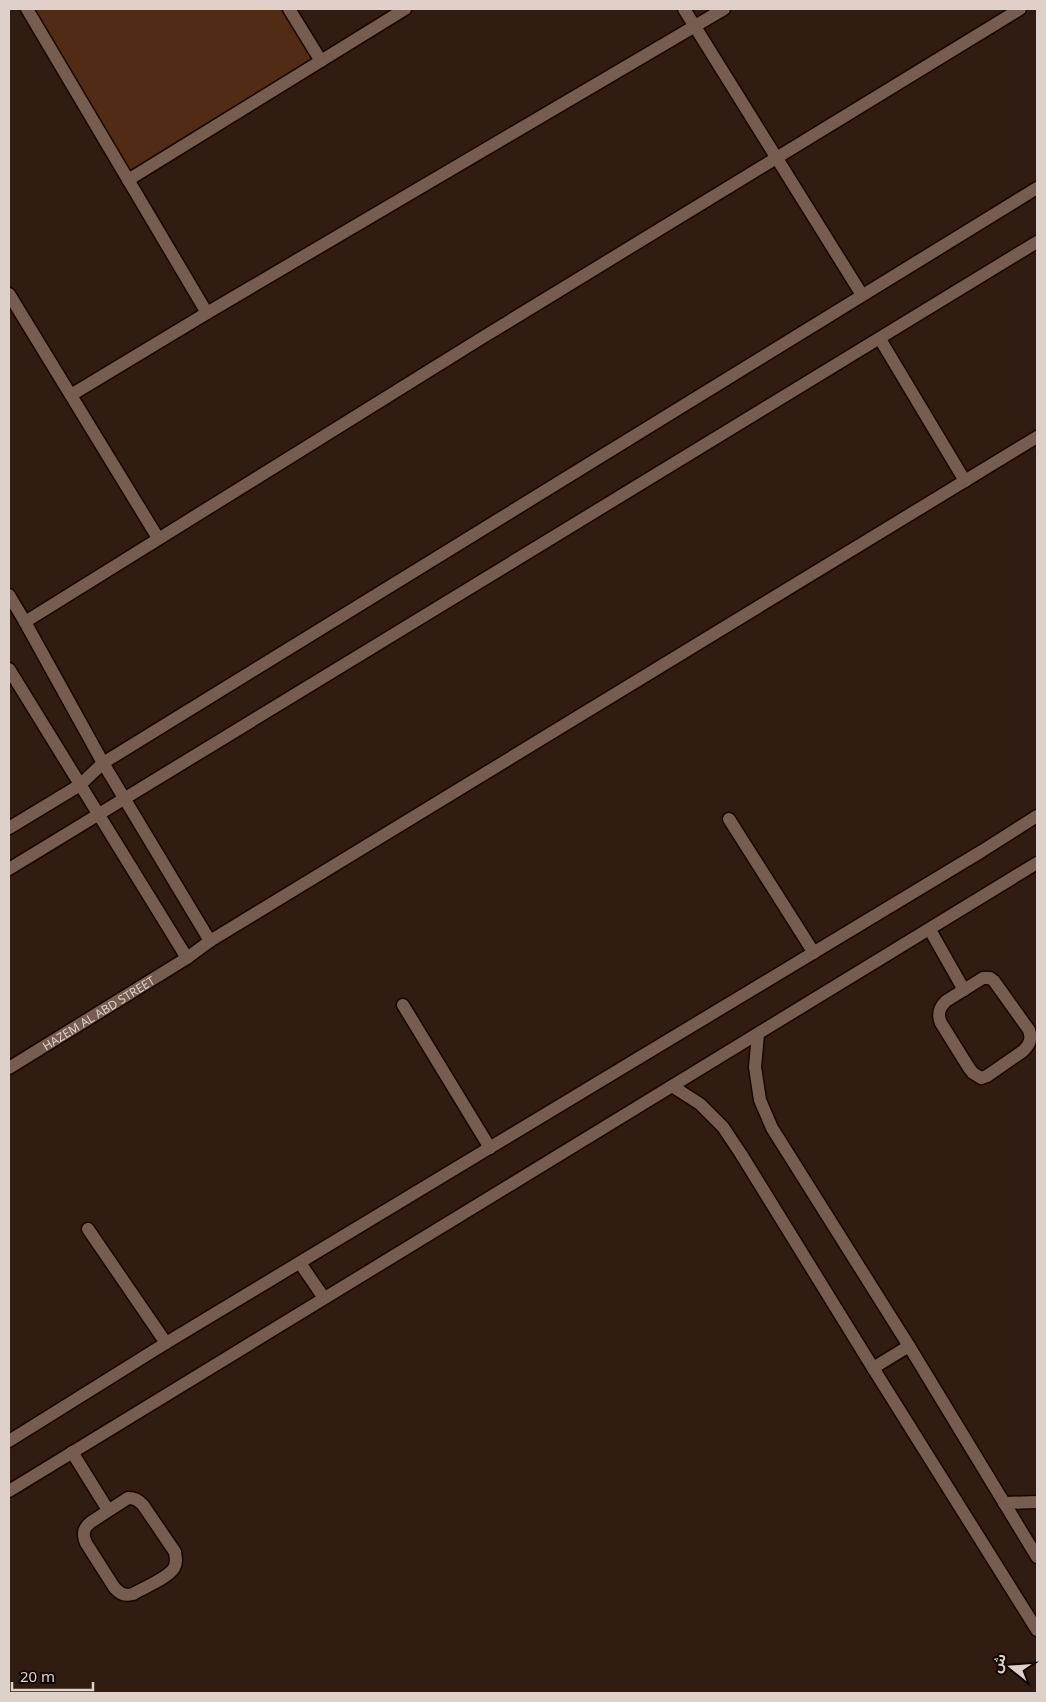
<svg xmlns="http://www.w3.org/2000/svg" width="1046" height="1702" font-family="'Noto Sans','Noto Sans Arabic',sans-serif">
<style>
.green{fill:#522b15}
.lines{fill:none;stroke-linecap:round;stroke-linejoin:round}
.street-casing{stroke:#180601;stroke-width:15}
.street{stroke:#765d50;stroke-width:12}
.labels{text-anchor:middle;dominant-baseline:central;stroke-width:4.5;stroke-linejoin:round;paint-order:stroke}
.street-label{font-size:12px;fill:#dfd0c9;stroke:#120905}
</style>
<rect width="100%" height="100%" fill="#311c11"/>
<path class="green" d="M27,9H289L321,61L128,180Z"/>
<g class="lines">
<g class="street-casing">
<g id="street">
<path d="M27,9L207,313"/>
<path d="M289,9L321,61"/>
<path d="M684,9L862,295"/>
<path d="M128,180L405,9"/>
<path d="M9,294L158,538"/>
<path d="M880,339L965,481"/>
<path d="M71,395L207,313L724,9"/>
<path d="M9,595L25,622L103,763L210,941"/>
<path d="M25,622L480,339L1020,9"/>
<path d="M9,669L187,958"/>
<path d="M729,819L814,953"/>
<path d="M9,828L80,785L103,763L1037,188"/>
<path d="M9,869L1037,242"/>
<path d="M930,930L964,990"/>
<path d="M983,978H990L994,981L1029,1030C1032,1039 1030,1044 1023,1051L987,1076L981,1078L973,1073L969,1068L941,1023C937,1014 939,1008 946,1001Z"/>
<path d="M403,1005L490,1148"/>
<path d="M758,1034L755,1067L760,1100L772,1128L909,1346L1037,1557"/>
<path id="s1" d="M9,1068L187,958L210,941L1037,437"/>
<path d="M672,1086L700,1104L723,1127L741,1154L873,1368L1037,1630"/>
<path d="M88,1229L166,1343"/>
<path d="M300,1263L324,1298"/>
<path d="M873,1368L909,1346"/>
<path d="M9,1441L166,1343L982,851L1037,816"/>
<path d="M72,1452L108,1510"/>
<path d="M9,1491L1037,863"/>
<path d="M128,1498C135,1498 138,1500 143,1505L175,1552C176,1558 177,1563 174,1568C168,1578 143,1588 133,1594C124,1596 120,1594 114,1587L86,1543C82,1534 83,1528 91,1522Z"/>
<path d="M1004,1503L1037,1502"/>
</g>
</g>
<use href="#street" class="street"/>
</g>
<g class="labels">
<g class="street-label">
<text stroke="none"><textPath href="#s1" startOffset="105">HAZEM AL ABD STREET</textPath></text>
</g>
</g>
<rect width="1046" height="1702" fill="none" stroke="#dfd0c9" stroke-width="20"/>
<g transform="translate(1011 1667) rotate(287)" stroke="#120905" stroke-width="4" paint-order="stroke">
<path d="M0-4L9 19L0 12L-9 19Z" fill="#dfd0c9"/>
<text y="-8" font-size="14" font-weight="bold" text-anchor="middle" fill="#dfd0c9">ش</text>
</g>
<path d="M12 1682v8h81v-8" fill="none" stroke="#dfd0c9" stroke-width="2.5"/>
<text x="20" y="1682" font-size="15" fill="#dfd0c9" stroke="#120905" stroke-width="4" paint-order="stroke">20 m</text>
</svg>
